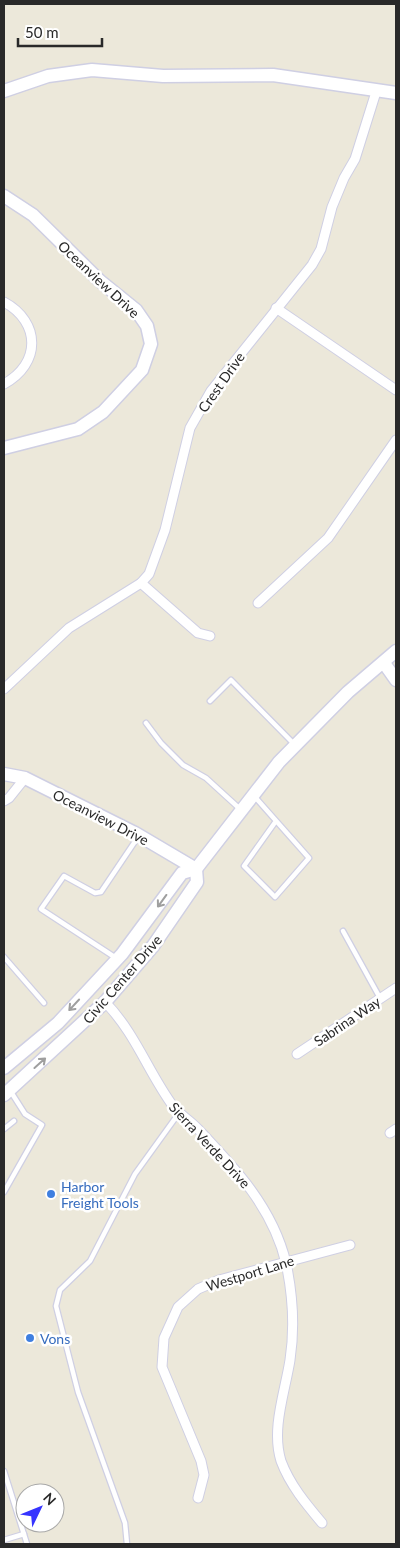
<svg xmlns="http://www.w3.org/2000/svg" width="400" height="1548" font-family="Lato,sans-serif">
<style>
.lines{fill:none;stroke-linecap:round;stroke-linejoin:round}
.lane-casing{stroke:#cfcfe3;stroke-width:7}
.street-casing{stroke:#cfcfe3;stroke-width:11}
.secondary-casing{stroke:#cfcfe3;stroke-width:15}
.lane{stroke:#fff;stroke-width:4.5}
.street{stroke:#fff;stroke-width:9}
.secondary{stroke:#fff;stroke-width:12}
.oneway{stroke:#9f9f9f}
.shop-dot{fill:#3f7fe0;stroke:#fff;stroke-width:2}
.labels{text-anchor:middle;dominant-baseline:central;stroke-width:5;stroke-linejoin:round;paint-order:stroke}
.street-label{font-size:14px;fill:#292929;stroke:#fff}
.shop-label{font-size:14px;fill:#366cbe;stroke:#fff;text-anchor:start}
</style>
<rect width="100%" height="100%" fill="#ece8da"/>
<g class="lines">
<g class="lane-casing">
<g id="lane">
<path d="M210,701L231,680L295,745"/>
<path d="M146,723L161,743L183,765L206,778L240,809"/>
<path d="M255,797L309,858L275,897L244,866L276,821"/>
<path d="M343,931L380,998"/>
<path d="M4,957L44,1003"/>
<path d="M116,958L41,909L64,876L95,893L101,892L138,837"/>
<path d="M4,1129L14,1121"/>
<path d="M4,1192L42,1125L25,1114L11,1092"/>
<path d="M4,1471L27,1544"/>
<path d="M4,1540L24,1534"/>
<path d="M127,1544L125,1523L78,1392L56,1306L60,1290L90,1261L135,1174L179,1113"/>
</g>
</g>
<g class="street-casing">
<g id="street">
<path d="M4,302C41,322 41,364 4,384"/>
<path d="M276,308L396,390"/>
<path d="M141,583L198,633L210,636"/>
<path d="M258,603L328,538L396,440"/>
<path d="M4,689L69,628L141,583L149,574L165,530L190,428L211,391L312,265L321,249L332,207L344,178L355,159L376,92"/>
<path d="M4,801L9,798L25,778"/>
<path d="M105,1002C136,1034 148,1072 173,1106C180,1115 190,1120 198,1129C235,1168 273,1208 286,1263C293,1296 295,1327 290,1360C285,1392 271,1429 281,1461C290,1485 306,1504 322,1523"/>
<path d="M297,1054L396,988"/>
<path d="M390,1133L396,1129"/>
<path d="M198,1498L204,1475L201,1461L162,1367L164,1338L178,1307L198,1289L219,1280L350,1245"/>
</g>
</g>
<g class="secondary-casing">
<g id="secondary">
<path d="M4,91L48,76L92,70L163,76L273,75L396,93"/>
<path d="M4,196L33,215L100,281L136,310L147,326L151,344L142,370L103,412L78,429L4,448"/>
<path d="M384,663L396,680"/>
<path d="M4,774L25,778L135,833L196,869"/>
<path d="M4,1068L58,1023L122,954L182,873L196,869L279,762L348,692L396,651"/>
<path d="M4,1095L105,1002L153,946L197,882L196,869"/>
</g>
</g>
<use href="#lane" class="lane"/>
<use href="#street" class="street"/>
<use href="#secondary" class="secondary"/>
</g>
<defs><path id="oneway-shaft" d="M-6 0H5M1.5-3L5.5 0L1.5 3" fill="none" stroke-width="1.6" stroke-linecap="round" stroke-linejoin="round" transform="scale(1.25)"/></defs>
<g class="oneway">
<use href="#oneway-shaft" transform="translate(162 901) rotate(126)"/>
<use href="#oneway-shaft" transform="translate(74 1005) rotate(133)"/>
<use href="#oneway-shaft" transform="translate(40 1063) rotate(-42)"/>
</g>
<g class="shop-dot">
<circle cx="51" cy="1194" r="5"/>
<circle cx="30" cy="1338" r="5"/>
</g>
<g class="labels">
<g class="street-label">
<text transform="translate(99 279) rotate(43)">Oceanview Drive</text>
<text transform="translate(221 382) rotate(-55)">Crest Drive</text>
<text transform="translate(101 817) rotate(27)">Oceanview Drive</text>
<text transform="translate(122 979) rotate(-49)">Civic Center Drive</text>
<text transform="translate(347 1021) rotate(-34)">Sabrina Way</text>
<text transform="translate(210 1145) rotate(47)">Sierra Verde Drive</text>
<text transform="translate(250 1273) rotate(-17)">Westport Lane</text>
</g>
<g class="shop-label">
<text x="61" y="1186">Harbor<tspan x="61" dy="16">Freight Tools</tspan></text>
<text x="40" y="1338">Vons</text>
</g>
</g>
<rect width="400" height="1548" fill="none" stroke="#292929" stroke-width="10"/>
<g transform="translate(40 1508) rotate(47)"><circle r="24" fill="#ffffff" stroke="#a9a9a9"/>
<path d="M0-4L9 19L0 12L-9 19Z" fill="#3634ff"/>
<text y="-8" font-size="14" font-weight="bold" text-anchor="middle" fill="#292929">N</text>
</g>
<path d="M18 38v8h84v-8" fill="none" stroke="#292929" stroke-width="2.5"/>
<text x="25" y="38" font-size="15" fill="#292929" stroke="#ffffff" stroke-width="4" paint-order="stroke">50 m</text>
</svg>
